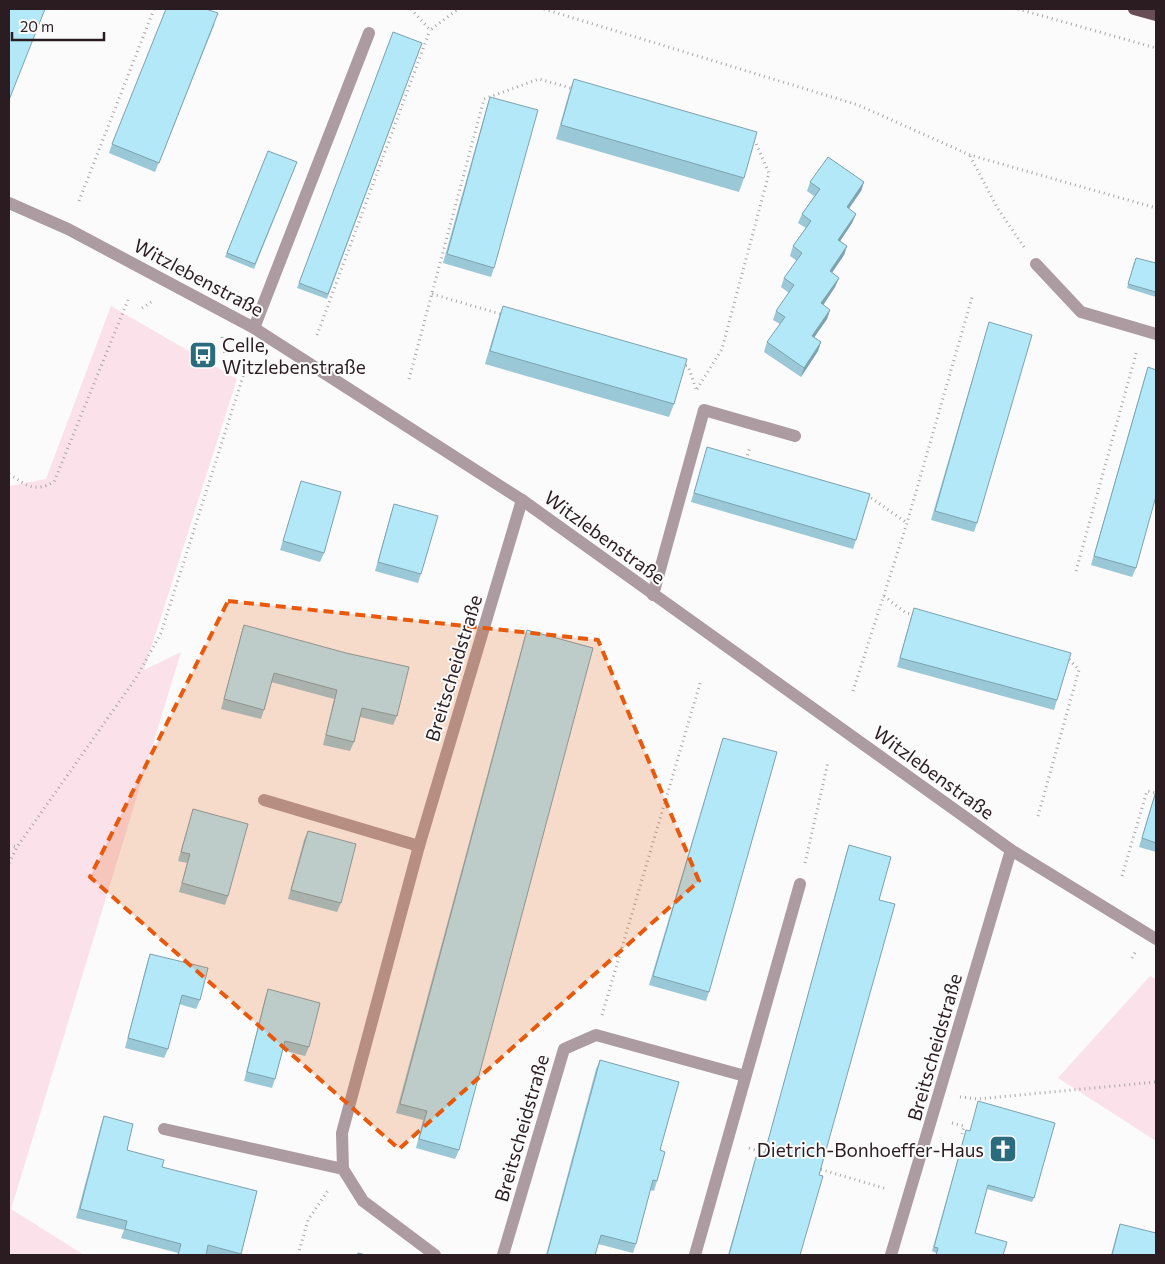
<svg xmlns="http://www.w3.org/2000/svg" width="1165" height="1264" font-family="Commissioner,sans-serif">
<style>
.green{fill:#fbe1e9}
.lines{fill:none;stroke-linecap:round;stroke-linejoin:round}
.path{stroke:#aba6a8;stroke-width:3;stroke-dasharray:1 4;stroke-linecap:butt}
.minor{stroke:#ac9ba0;stroke-width:12}
.major{stroke:#694d56;stroke-width:12}
.wall{fill:#9ac8d6}
.shaded-wall{fill:#7da2ae}
.building{fill:#b3e8f9;stroke:#7da2ae}
.marked{fill:#e8590c;fill-opacity:0.2;stroke:#e8590c;stroke-width:4;stroke-dasharray:10 6;stroke-linejoin:round}
.labels{text-anchor:middle;dominant-baseline:central;stroke-width:4;stroke-linejoin:round;paint-order:stroke}
.street-label{font-size:19px;fill:#2a1c21;stroke:#fbfbfb}
.poi-label{font-size:19px;fill:#2a1c21;stroke:#fbfbfb;text-anchor:start}
</style>
<rect width="100%" height="100%" fill="#fbfbfb"/>
<g class="green">
<path d="M111,306L237,379L144,670L181,652L11,1209L84,1255H9V486L46,479Z"/>
<path d="M1150,976L1156,979V1141L1058,1078Z"/>
</g>
<g class="lines">
<g class="path">
<path d="M411,9L430,30L458,9"/>
<path d="M544,9L858,105L970,155L1156,208"/>
<path d="M1018,9L1156,48"/>
<path d="M970,156L998,209L1024,247"/>
<path d="M79,201L154,9"/>
<path d="M432,294L504,315"/>
<path d="M142,308L154,300"/>
<path d="M317,335L430,30"/>
<path d="M222,337L225,355"/>
<path d="M681,365L688,366L696,389"/>
<path d="M409,379L484,99L539,79L574,89"/>
<path d="M697,389L722,349L769,173L755,141L751,140"/>
<path d="M746,460L750,447"/>
<path d="M9,474C27,485 33,493 54,482L128,300"/>
<path d="M867,495L907,523"/>
<path d="M1076,571L1137,350"/>
<path d="M884,596L906,613L914,615"/>
<path d="M853,691L907,523L973,294"/>
<path d="M1038,816L1079,670L1067,657"/>
<path d="M9,845L17,847"/>
<path d="M9,863L17,847L136,678L161,633L246,367"/>
<path d="M805,863L828,762"/>
<path d="M1122,876L1147,791L1156,793"/>
<path d="M1132,958L1136,951"/>
<path d="M602,1015L701,680"/>
<path d="M960,1097L978,1099L1156,1082"/>
<path d="M952,1123L964,1126L962,1134"/>
<path d="M749,1148L767,1154"/>
<path d="M816,1168L887,1189"/>
<path d="M298,1255L308,1220L329,1189"/>
</g>
<g class="minor">
<path d="M9,203L68,229L254,328L522,500L1011,850L1156,939"/>
<path d="M1036,264L1081,312L1156,334"/>
<path d="M254,328L369,33"/>
<path d="M653,595L704,410L795,436"/>
<path d="M264,800L419,846"/>
<path d="M164,1129L343,1169"/>
<path d="M435,1255L363,1201L343,1169L342,1133L419,846L522,500"/>
<path d="M503,1255L564,1049L596,1035L745,1076"/>
<path d="M695,1255L800,884"/>
<path d="M891,1255L1011,850"/>
</g>
<path class="major" d="M1134,9L1156,15"/>
</g>
<g class="wall">
<path d="M215,23L155,172L109,153L112,144Z"/>
<path d="M393,32L422,43L327,299L297,288Z"/>
<path d="M574,79L744,178L739,192L556,139L569,93Z"/>
<path d="M490,97L494,268L491,277L443,263L487,106Z"/>
<path d="M268,151L297,162L254,269L225,257Z"/>
<path d="M810,182H864L861,191L849,209L856,214L852,223L840,241L847,246L844,255L832,273L839,278L835,287L823,305L830,310L827,319L814,337L821,342L818,351L801,377L764,352L767,342L780,324L773,320L776,311L789,293L781,287L784,278L797,261L790,256L793,246L806,228L798,223L802,214L814,196L807,191Z"/>
<path d="M1134,262L1156,263V297L1127,288Z"/>
<path d="M503,306L674,404L669,417L485,364L498,320Z"/>
<path d="M989,322L977,523L974,532L931,520Z"/>
<path d="M1148,367L1136,568L1132,577L1091,565L1145,376Z"/>
<path d="M707,447L856,540L853,549L691,502Z"/>
<path d="M301,481L324,553L320,562L280,550Z"/>
<path d="M394,504L421,574L418,583L375,571L391,513Z"/>
<path d="M914,608L1057,700L1054,710L897,667L911,617Z"/>
<path d="M244,625L397,716L393,725L360,717L354,742L350,751L323,745L334,699L271,682L264,710L261,719L221,709L241,634Z"/>
<path d="M527,630L459,1150L455,1159L416,1148L423,1120L396,1113L524,639Z"/>
<path d="M723,738L709,992L706,1001L649,985Z"/>
<path d="M1156,790V852L1139,847Z"/>
<path d="M193,809L228,896L225,905L179,892L187,863L178,861Z"/>
<path d="M308,831L341,903L337,912L288,899L304,840Z"/>
<path d="M849,845L879,900L819,1175L800,1255H728L753,1166L756,1157L763,1159L846,854Z"/>
<path d="M150,954L200,1000L196,1009L179,1004L168,1049L164,1058L125,1048L147,963Z"/>
<path d="M268,989L309,1047L305,1056L283,1050L275,1079L272,1088L244,1081L265,998Z"/>
<path d="M600,1060L660,1150L657,1181L654,1191L650,1190L636,1244L633,1253L598,1244L595,1255H546L596,1069Z"/>
<path d="M104,1116L127,1150L162,1167L257,1191L241,1255H177L178,1253L121,1238L124,1230L76,1218L101,1125Z"/>
<path d="M966,1130L1034,1198L1032,1202L987,1189L975,1233L1003,1255H936V1253L932,1251Z"/>
<path d="M1120,1224L1156,1255H1111L1117,1233Z"/>
</g>
<g class="shaded-wall">
<path d="M864,182L861,191L843,216L847,207Z"/>
<path d="M856,214L852,223L835,249L838,240Z"/>
<path d="M847,246L844,255L826,281L830,271Z"/>
<path d="M839,278L835,287L818,313L821,303Z"/>
<path d="M830,310L827,319L809,345L812,336Z"/>
<path d="M821,342L818,351L801,377L804,368Z"/>
</g>
<g class="building">
<path d="M9,9H45L9,100Z"/>
<path d="M166,9H206L218,13L159,163L112,144Z"/>
<path d="M393,32L422,43L328,294L299,283Z"/>
<path d="M574,79L757,132L744,178L561,125Z"/>
<path d="M490,97L538,110L494,268L447,254Z"/>
<path d="M268,151L297,162L255,264L227,253Z"/>
<path d="M828,157L864,182L847,207L856,214L838,240L847,246L830,271L839,278L821,303L830,310L812,336L821,342L804,368L767,342L785,317L776,311L794,285L784,278L802,253L793,246L811,221L802,214L820,189L810,182Z"/>
<path d="M1136,258L1156,263V292L1128,284Z"/>
<path d="M503,306L687,359L674,404L490,351Z"/>
<path d="M989,322L1032,335L977,523L935,511Z"/>
<path d="M1148,367L1156,370V496L1136,568L1094,556Z"/>
<path d="M707,447L870,494L856,540L694,493Z"/>
<path d="M301,481L341,492L324,553L283,541Z"/>
<path d="M394,504L438,516L421,574L378,562Z"/>
<path d="M914,608L1071,653L1057,700L900,658Z"/>
<path d="M244,625L346,653L409,667L397,716L362,708L354,742L326,735L337,690L274,673L264,710L224,699Z"/>
<path d="M527,630L593,648L459,1150L419,1139L427,1111L400,1104Z"/>
<path d="M723,738L777,752L709,992L653,976Z"/>
<path d="M1156,791V843L1142,838Z"/>
<path d="M193,809L248,824L228,896L182,883L190,854L181,852Z"/>
<path d="M308,831L356,844L341,903L291,890Z"/>
<path d="M849,845L891,857L879,900L895,904L819,1175L823,1176L800,1255H729L756,1157L763,1159Z"/>
<path d="M150,954L208,968L200,1000L182,995L168,1049L128,1038Z"/>
<path d="M268,989L320,1003L309,1047L285,1041L275,1079L247,1072Z"/>
<path d="M600,1060L679,1082L660,1150L665,1152L657,1181L653,1180L636,1244L601,1235L595,1255H547Z"/>
<path d="M978,1101L1055,1123L1034,1198L988,1185L975,1233L1007,1242L1003,1255H936L938,1248L934,1247L966,1130L970,1131Z"/>
<path d="M104,1116L133,1124L127,1150L164,1160L162,1167L257,1191L241,1254L208,1245L206,1255H178L181,1244L125,1229L127,1221L80,1209Z"/>
<path d="M1120,1224L1156,1233V1255H1112Z"/>
<path d="M358,1253L366,1255H357Z"/>
</g>
<path class="marked" d="M228,601L598,640L699,881L399,1149L90,877Z"/>
<defs>
<g id="bus-square" transform="scale(1.4375)"><rect x="-9" y="-9" width="18" height="18" rx="4" fill="#2a6c7e" stroke="#fbfbfb"/><path d="M-5-6H5V4H4V6H2V4H-2V6H-4V4H-5ZM-3.5-4V0h7V-4ZM-3.5 1.2v1.5H-2V1.2ZM2 1.2v1.5H3.5V1.2Z" fill="#fff"/></g>
<g id="church-square" transform="scale(1.4375)"><rect x="-9" y="-9" width="18" height="18" rx="4" fill="#2a6c7e" stroke="#fbfbfb"/><path d="M-1.2-6h2.4v3.5h3.3v2.4h-3.3V6h-2.4V-.1h-3.3v-2.4h3.3Z" fill="#fff"/></g>
</defs>
<g fill-rule="evenodd">
<use href="#bus-square" x="203" y="355"/>
<use href="#church-square" x="1003" y="1149"/>
</g>
<g class="labels">
<g class="street-label">
<text transform="translate(199 277) rotate(28)">Witzlebenstraße</text>
<text transform="translate(605 537) rotate(36)">Witzlebenstraße</text>
<text transform="translate(453 668) rotate(-73)">Breitscheidstraße</text>
<text transform="translate(934 772) rotate(36)">Witzlebenstraße</text>
<text transform="translate(934 1047) rotate(-74)">Breitscheidstraße</text>
<text transform="translate(521 1128) rotate(-74)">Breitscheidstraße</text>
</g>
<g class="poi-label">
<text x="222" y="344">Celle,<tspan x="222" dy="22">Witzlebenstraße</tspan></text>
<text x="984" y="1149" text-anchor="end">Dietrich-Bonhoeffer-Haus</text>
</g>
</g>
<rect width="1165" height="1264" fill="none" stroke="#2a1c21" stroke-width="20"/>
<path d="M12 32v8h92v-8" fill="none" stroke="#2a1c21" stroke-width="2.5"/>
<text x="20" y="32" font-size="15" fill="#2a1c21" stroke="#fbfbfb" stroke-width="4" paint-order="stroke">20 m</text>
</svg>
